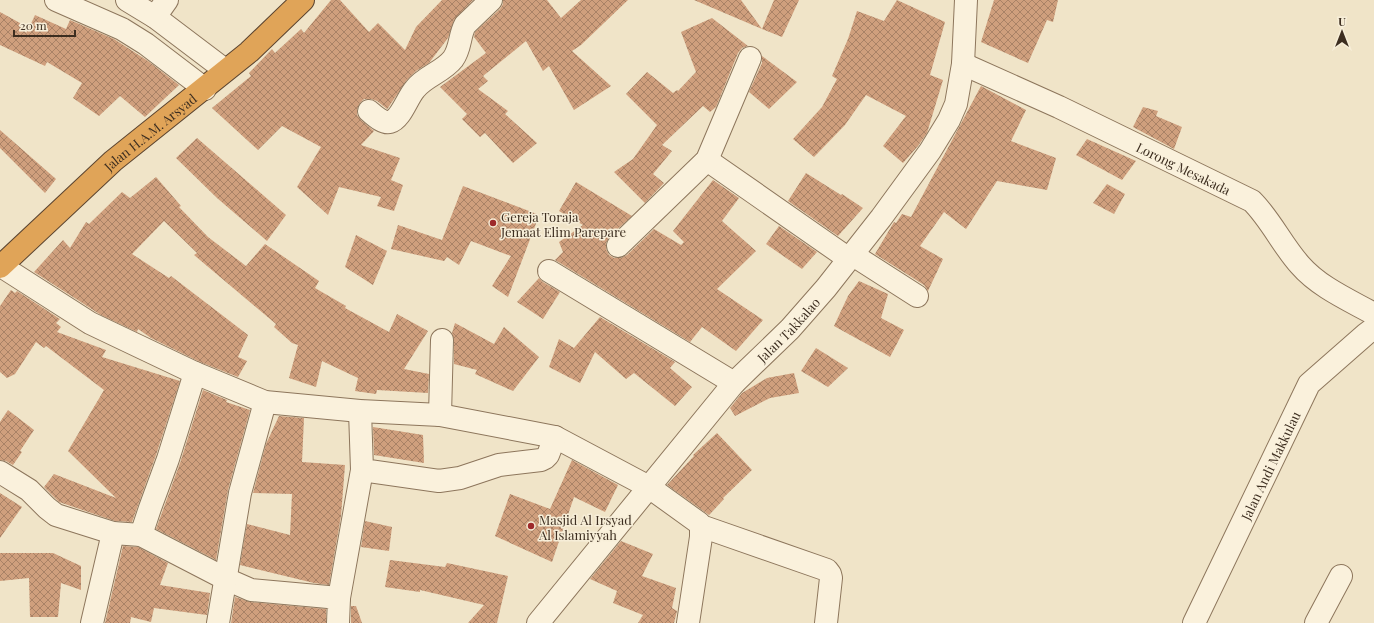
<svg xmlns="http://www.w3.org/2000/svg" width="1374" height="623" font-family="'Playfair Display',serif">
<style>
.building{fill:url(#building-cross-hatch)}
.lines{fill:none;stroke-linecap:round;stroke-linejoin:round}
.minor-casing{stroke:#8d765c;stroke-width:24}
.highway-casing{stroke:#5b4430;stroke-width:24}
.minor{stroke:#faf1dc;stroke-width:22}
.highway{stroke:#e0a458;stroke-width:22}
.poi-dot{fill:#9e2a2b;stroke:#f7eed8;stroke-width:1.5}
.labels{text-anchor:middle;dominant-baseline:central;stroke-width:3;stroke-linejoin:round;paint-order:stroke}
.street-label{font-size:13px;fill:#3d2e20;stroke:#f7eed8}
.poi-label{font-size:13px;fill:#3d2e20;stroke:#f7eed8;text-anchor:start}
</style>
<defs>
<pattern id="building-cross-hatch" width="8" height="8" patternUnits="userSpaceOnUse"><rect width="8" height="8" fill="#cf9f7d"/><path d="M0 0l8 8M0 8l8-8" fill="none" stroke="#a98266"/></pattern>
</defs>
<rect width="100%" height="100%" fill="#f0e4c8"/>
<g class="building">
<path d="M331,0H340L369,32L378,23L405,50L416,27L442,0H473L454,20L448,38L429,63L416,71L406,81L388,108L387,109L377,101L371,99H364L360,103L357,109V115L361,120L374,131L361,145L400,158L391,180L403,185L394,211L377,206L381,197L339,187L328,215L297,187L321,147L282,126L258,150L212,108L251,76L249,73L272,49L275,53L301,29L304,33Z"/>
<path d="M503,0H547L561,18L581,0H628L581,45L572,51L611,86L574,110L549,66L543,71L526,41L483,76L488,81L478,89L508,111L505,114L537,143L513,163L485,133L480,137L462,119L467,114L440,87L486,53L474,37L475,32L500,9L503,4Z"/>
<path d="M694,0H741L762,29Z"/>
<path d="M774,0H799L782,37L762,29Z"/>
<path d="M897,0L945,22L930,75L943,80L927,133L918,146L903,163L883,146L906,116L866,95L845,125L814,157L793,139L822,107L837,79L832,76L848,39L857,11L884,21Z"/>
<path d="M994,0H1058L1053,22L1047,20L1028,63L981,42Z"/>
<path d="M0,12L29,28L35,15L66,29L70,20L114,39L148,61L179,85L145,117L120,96L99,116L73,98L82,83L47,62L45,66L0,45Z"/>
<path d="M712,18L748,46L742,48L738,53L716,107L710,112L703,106L662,145L672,151L653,174L664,183L645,203L614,172L633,159L657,125L626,94L647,72L673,93L677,90L678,91L696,72L681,32Z"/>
<path d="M762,56L797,82L769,109L749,92L762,63Z"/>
<path d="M981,86L1026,110L1011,141L1056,158L1047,190L997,181L966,229L944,212L920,246L943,259L928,291L924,285L875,254L894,222L896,223L902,214L911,217Z"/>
<path d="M1143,107L1158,111L1156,116L1182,127L1174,149L1133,127Z"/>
<path d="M0,130L56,179L45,193L0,148Z"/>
<path d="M197,138L286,215L267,241L217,198L176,158Z"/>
<path d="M1087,139L1136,161L1122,180L1076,155Z"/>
<path d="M806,173L841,195L842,194L863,208L838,236L788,201Z"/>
<path d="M156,177L181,206L179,207L208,237L246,266L265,244L319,281L315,288L346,306L345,308L389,332L397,314L428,331L404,369L429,374L428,393L377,390L376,394L355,391L358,378L322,361L316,387L289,378L298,345L292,343L274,327L276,324L194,255L197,253L164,221L132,254L169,278L171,276L248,335L238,357L247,361L238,377L200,362L151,338L138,329L137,332L101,315L34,272L63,240L70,248L86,222L89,224L122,192L130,198Z"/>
<path d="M713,180L739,198L722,221L756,251L717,289L763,320L736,351L702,327L690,342L555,260L563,252L559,242L583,225L559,211L576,182L632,216L609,237L606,243V249L609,255L614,258H621L627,255L654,229L681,245L684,242L673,231Z"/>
<path d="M1107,184L1125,194L1114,214L1093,203Z"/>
<path d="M463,186L537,214V221L508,297L492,286L511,256L471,241L459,265L447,257L444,261L391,249L398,225L442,240Z"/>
<path d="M779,226L817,252L802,269L766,244Z"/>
<path d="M356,235L387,251L373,285L345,267Z"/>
<path d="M539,278L543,282L560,292L543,319L517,302Z"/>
<path d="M859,281L888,294L881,318L904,330L890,357L834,326L848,296Z"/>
<path d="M11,290L15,293L17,291L60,319L56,323L61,327L57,332L106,350L102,357L180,381L156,455L132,522L115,521L59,502L44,487L54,474L116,498L68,451L104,390L46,346L44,348L36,342L15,374L7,378L0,372V306Z"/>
<path d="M600,317L675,362L670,368L692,387L675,406L634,373L626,379L595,352L580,383L549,367L559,339L574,348Z"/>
<path d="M455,323L494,344L504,327L539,357L513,391L475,374L477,370L454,364V340L452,333Z"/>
<path d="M816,348L848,368L828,387L801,371Z"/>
<path d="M794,373L799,393L770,398L735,416L730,408L742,393L767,378Z"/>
<path d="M203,390L227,400L226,402L250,410L228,490L216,560L156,529L180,463Z"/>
<path d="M8,410L34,430L20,451L22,452L13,465L6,461L0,460V422Z"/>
<path d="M279,416L304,418L302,462L345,465L341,516L329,585L314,583L240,565L247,524L290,535L292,494L253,493L266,444Z"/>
<path d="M373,427L423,435L424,463L374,455Z"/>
<path d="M717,433L752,470L723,498L724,499L709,515L667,485L694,456L693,455Z"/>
<path d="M572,460L618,485L605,512L574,497L552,562L495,536L510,494L550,509Z"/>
<path d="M0,493L22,507L0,538Z"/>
<path d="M365,521L392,527L389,551L361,547Z"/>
<path d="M621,541L653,554L642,576L676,588L672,608L677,611L674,623H638L643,615L613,603L617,591L590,579Z"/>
<path d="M123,546L138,547L168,563L160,585L210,593L207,615L154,608L151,622L131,617L130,623H105Z"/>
<path d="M0,553H53L81,566V590L61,583L58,617H30L29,578L0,581Z"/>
<path d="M390,560L445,567L447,563L508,576L497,623H468L484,605L420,590V592L385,587Z"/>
<path d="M235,597L250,602L326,609V623H231Z"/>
<path d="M351,606H356L362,623H351Z"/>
</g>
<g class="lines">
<g class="minor-casing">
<g id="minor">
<path d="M56,0L122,29L146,44L205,89"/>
<path d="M127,0L155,17L225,70"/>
<path d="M155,17L167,0"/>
<path id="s1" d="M963,64L1059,107L1252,201C1271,220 1282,245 1300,265C1319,287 1349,300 1374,314"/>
<path d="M369,111C374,115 383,124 390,122C401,119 407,98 415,89C425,76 443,72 453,59C461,48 459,36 465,25L491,0"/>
<path d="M707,160L849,259"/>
<path d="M618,246L707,160L750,58"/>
<path d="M853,255L917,296"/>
<path d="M1,266L90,323L195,373L265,402L360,411L440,415L555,437L649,487L699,523L701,526V537L688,623"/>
<path d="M549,271L734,383"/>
<path d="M360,411L362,470L439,481L460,478L499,465L541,460L545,458L548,455L555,437"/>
<path d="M440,415L442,340"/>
<path d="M0,472L29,490L47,508L56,515L113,533L141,535L226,579L251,590L339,598L338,623"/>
<path d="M701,526L827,570L830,574L831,578L826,623"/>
<path d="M141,535L150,508L168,459L195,373"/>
<path d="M339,598L362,470"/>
<path d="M92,623L113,533"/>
<path d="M218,623L240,493L265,402"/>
<path id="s2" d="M538,623L734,383L790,329L826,288L881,218L930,151L949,120L956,104L963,64L966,0"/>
<path id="s3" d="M1194,623L1309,384L1366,334L1374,328"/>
<path d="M1316,623L1341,576"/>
</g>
</g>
<g class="highway-casing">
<g id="highway">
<path id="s4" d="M0,267L113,161L249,52L303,0"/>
</g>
</g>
<use href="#minor" class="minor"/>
<use href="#highway" class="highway"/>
</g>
<g class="poi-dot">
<circle cx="493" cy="223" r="4"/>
<circle cx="531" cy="526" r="4"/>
</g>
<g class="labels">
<g class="street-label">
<text stroke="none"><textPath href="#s4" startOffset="202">Jalan H.A.M. Arsyad</textPath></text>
<text stroke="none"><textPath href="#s1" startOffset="244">Lorong Mesakada</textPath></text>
<text stroke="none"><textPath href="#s2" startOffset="386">Jalan Takkalao</textPath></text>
<text stroke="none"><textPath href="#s3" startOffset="175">Jalan Andi Makkulau</textPath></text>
</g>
<g class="poi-label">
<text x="501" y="216">Gereja Toraja<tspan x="501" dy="15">Jemaat Elim Parepare</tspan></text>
<text x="539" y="519">Masjid Al Irsyad<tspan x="539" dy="15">Al Islamiyyah</tspan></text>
</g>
</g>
<g transform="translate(1342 32)" stroke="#f7eed8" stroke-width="3" paint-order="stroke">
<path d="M0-3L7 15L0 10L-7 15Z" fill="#3d2e20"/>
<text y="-6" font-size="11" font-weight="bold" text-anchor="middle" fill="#3d2e20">U</text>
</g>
<path d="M14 30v6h61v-6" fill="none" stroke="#3d2e20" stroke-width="2"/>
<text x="20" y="30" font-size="12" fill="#3d2e20" stroke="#f7eed8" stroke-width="3" paint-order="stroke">20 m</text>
</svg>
